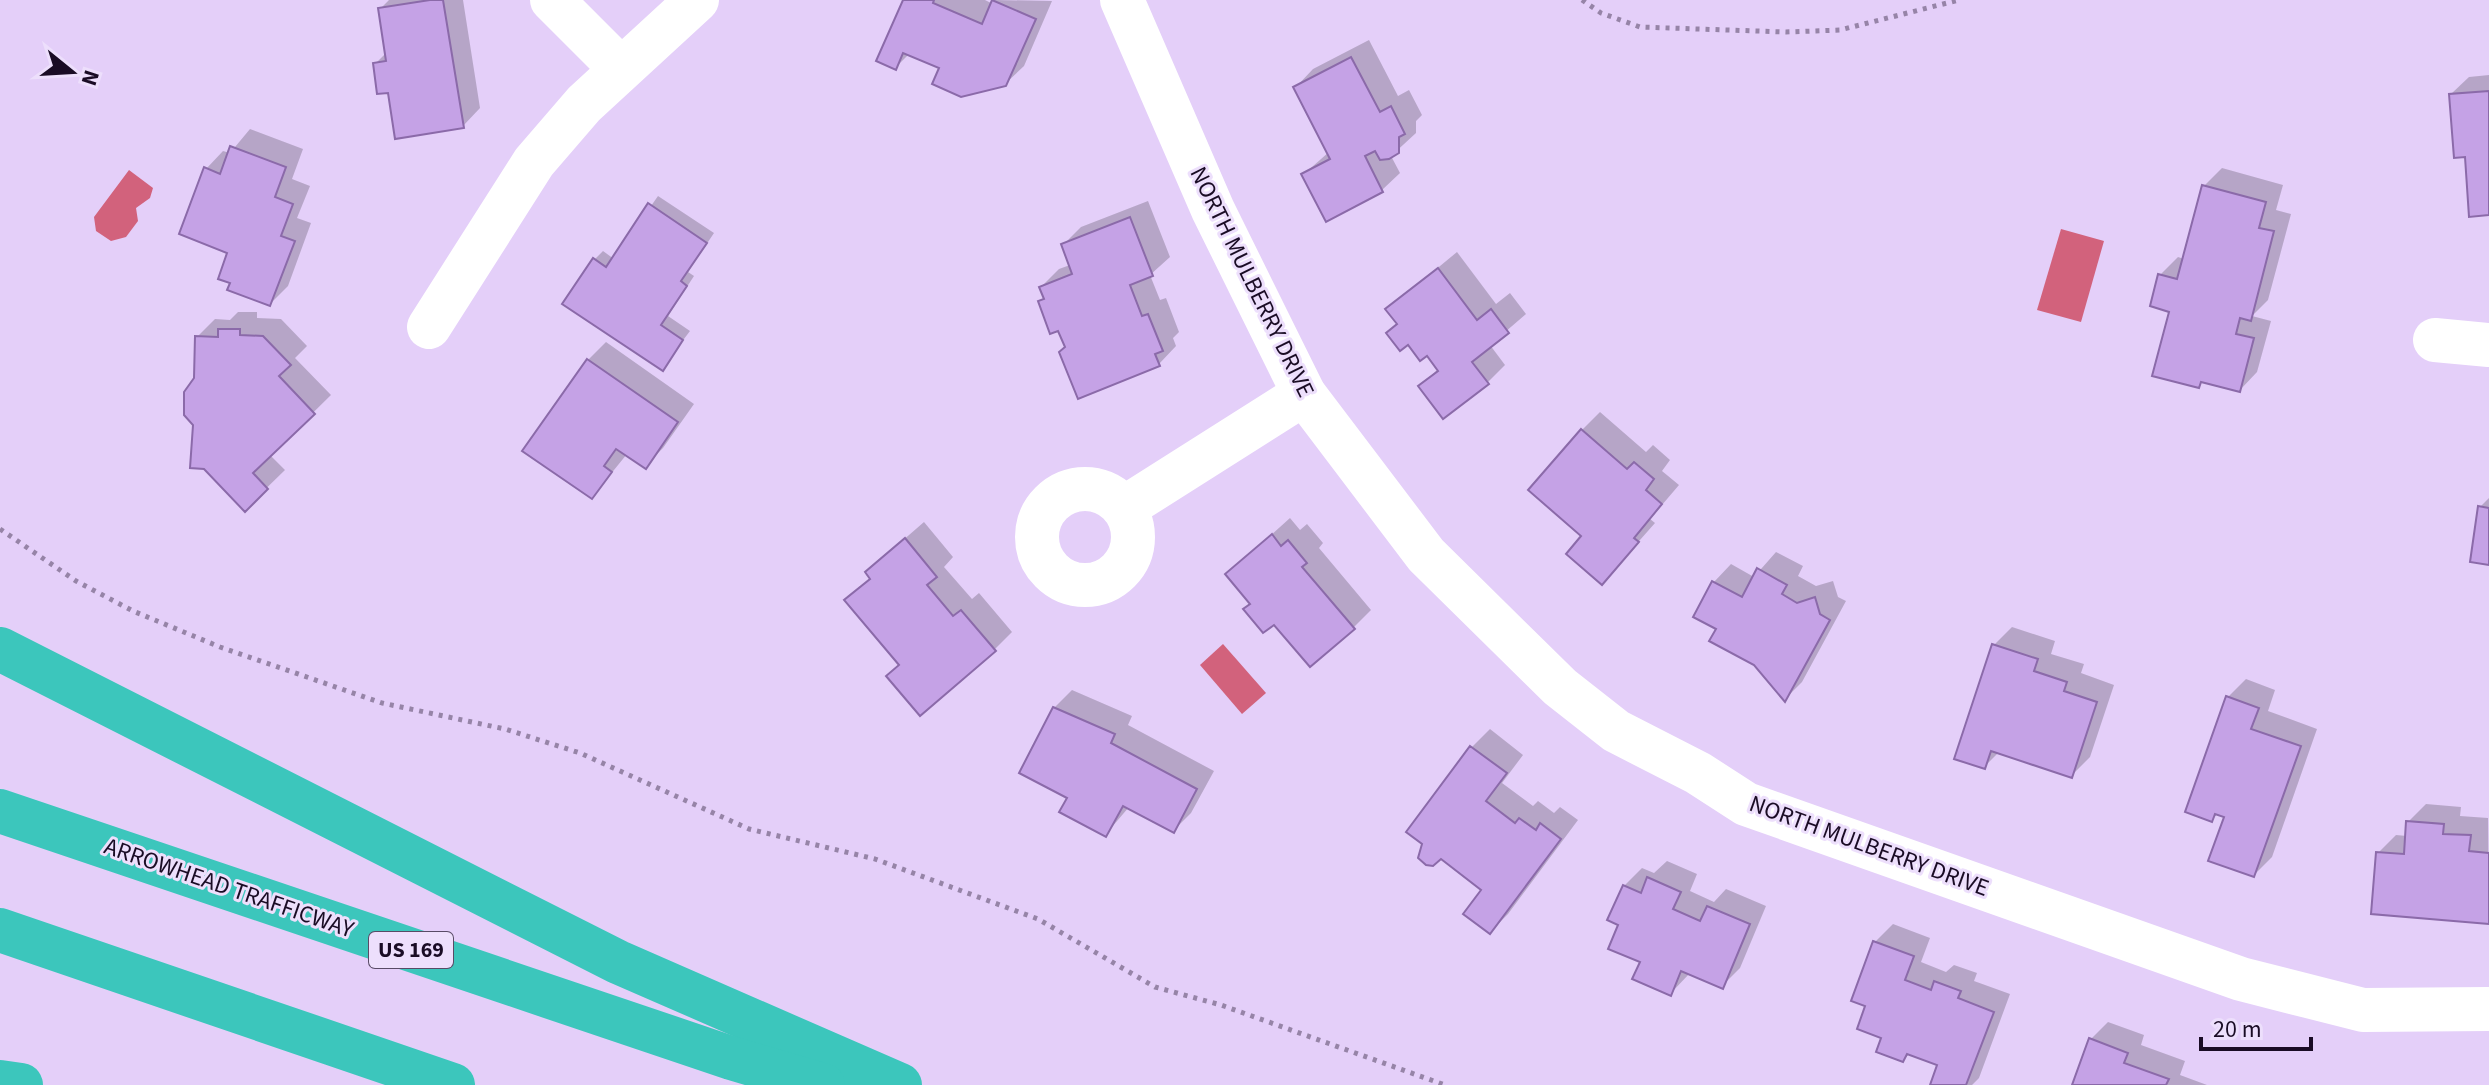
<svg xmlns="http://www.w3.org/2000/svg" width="2489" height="1085" font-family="'Source Sans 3',sans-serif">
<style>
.water{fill:#d2627c}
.shadow{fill:#0003}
.building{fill:#c5a2e6;stroke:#8b6aa9;stroke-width:2}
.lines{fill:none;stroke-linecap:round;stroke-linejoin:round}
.path{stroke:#9684a7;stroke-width:5;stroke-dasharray:4 6;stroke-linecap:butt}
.minor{stroke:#fff;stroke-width:44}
.highway{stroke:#3cc6bc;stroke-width:44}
.labels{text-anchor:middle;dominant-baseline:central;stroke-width:6;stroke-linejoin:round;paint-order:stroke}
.shield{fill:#eddffc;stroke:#594b66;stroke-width:2}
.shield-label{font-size:22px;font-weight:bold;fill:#1a0c25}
.street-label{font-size:24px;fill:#1a0c25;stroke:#eddffc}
</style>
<rect width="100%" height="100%" fill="#e4cff9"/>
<g class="water">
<path d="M129,170L153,188L150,198L136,208L138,221L126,237L111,241L96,231L94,217Z"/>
<path d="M2061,229L2104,241L2081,322L2037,310Z"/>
<path d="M1223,644L1266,693L1242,714L1200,665Z"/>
</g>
<g class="shadow">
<path d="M389,0H463L480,108L463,126L375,64L387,52L380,9Z"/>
<path d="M905,0H985L993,4L995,0L1052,1L1024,66L1005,84L942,67L910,53L895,68Z"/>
<path d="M1369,40L1398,96L1409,90L1422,115L1416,121V133L1391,156L1400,173L1382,190L1304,174L1329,152L1296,87L1313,69Z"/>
<path d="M2489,75V213L2467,155L2451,94L2469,77Z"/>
<path d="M250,129L303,149L292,179L310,186L297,218L311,223L288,286L270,304L232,282L230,252L206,169L223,151L230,153Z"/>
<path d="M2222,168L2283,185L2276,210L2291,214L2268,300L2252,316L2271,321L2257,372L2240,390L2204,380L2198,386L2160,275L2178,257L2184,259L2204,186Z"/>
<path d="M658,196L714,233L688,272L694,276L668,316L690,331L662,368L594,260L603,251L614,259Z"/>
<path d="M1148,201L1170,257L1150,275L1160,300L1166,298L1179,332L1173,338L1176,346L1159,364L1067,346L1060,328L1040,302L1045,297L1041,287L1059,269L1070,265L1063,245L1081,227Z"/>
<path d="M1457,252L1496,304L1510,293L1526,314L1490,345L1505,365L1487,383L1421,386L1439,368L1388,309Z"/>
<path d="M238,312H257V318L281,319L307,346L295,358L331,395L270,455L285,470L245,509L196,379L197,337L215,319L230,320Z"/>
<path d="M606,342L694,404L663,448L645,466L627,454L592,497L588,360Z"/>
<path d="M1600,412L1646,452L1653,445L1670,460L1662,471L1679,485L1650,519L1655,523L1602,583L1584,536L1582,430Z"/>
<path d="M2489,498V563L2480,507Z"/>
<path d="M1290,518L1300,530L1307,524L1323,543L1319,548L1371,610L1353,628L1274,622L1228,574Z"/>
<path d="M924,522L953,557L944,567L972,599L979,593L1012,632L994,650L901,664L847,601L872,577L886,555Z"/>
<path d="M1776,552L1803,566L1798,576L1816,586L1833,581L1838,597L1846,601L1802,682L1785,699L1756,664L1718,629L1714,582L1731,564L1754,577Z"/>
<path d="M2012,627L2055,641L2051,654L2084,664L2081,673L2114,685L2090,757L2072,775L2000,751L1984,767L1994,645Z"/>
<path d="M2246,679L2275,690L2268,711L2317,729L2272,857L2254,875L2226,816L2218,813L2212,820L2228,697Z"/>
<path d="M1072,690L1132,716L1128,725L1214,771L1191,813L1173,831L1129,807L1106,834L1054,708Z"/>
<path d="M1490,729L1523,755L1502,783L1533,806L1538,801L1554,813L1560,807L1578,820L1508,914L1490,932L1484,889L1409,832L1472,747Z"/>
<path d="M2426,804L2461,807L2460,816L2488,818L2489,922L2378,853L2396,835L2407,836L2408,822Z"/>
<path d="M1667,861L1697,874L1690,891L1714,902L1726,889L1766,906L1740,968L1722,986L1690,973L1671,993L1642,961L1620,924L1624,886L1642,868L1654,873Z"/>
<path d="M1893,924L1930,938L1921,962L1946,972L1954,965L1977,973L1974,981L2010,994L1979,1078L1972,1085H1932L1939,1064L1910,1053L1903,1060L1884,1037L1868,1005L1875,942Z"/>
<path d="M2108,1022L2144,1035L2141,1045L2185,1061L2180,1075L2207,1085H2074L2090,1040Z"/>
</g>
<g class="building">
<path d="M430,0H443L464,128L395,139L388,93L377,94L373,63L386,61L378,8Z"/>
<path d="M903,0H934L933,3L982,24L992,0L1036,19L1006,86L961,97L932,84L939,68L903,53L896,70L876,61Z"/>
<path d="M1351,57L1380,112L1391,106L1405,134L1399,137V153L1389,159L1380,160L1375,151L1365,156L1383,192L1326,222L1301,174L1330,159L1293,87Z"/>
<path d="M2489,91V215L2469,217L2465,157L2454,158L2449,94Z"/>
<path d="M230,146L286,167L275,197L293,204L281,236L295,241L270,306L227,290L230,283L218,279L227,253L179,234L204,167L220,174Z"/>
<path d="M2202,185L2266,202L2259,228L2274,231L2251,321L2240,318L2236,334L2254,338L2240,392L2201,382L2199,388L2152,376L2169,312L2150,306L2158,274L2177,279Z"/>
<path d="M648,203L707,243L681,281L687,286L661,325L683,340L663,371L562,304L593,258L606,267Z"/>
<path d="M1130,217L1153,276L1130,285L1142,316L1148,314L1163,351L1155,354L1160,366L1078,399L1059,352L1065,347L1058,331L1050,334L1038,301L1044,299L1039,287L1072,274L1061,244Z"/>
<path d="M1438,268L1477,320L1491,309L1509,333L1472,362L1489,384L1443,419L1418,386L1438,371L1427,356L1420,361L1408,345L1400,351L1386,333L1397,324L1385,309Z"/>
<path d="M218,329H240V335L263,336L291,365L279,376L315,414L253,473L268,489L245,512L204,469L190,468L193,425L184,415V392L194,378L195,336L218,337Z"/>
<path d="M587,359L678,422L646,469L616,449L604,466L612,472L592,499L522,451Z"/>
<path d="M1581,429L1627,469L1634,462L1654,479L1646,490L1662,504L1634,538L1639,542L1602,585L1566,554L1581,536L1528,490Z"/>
<path d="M2478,506L2489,508V565L2470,562Z"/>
<path d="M1272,534L1281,546L1288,540L1307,563L1302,567L1355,629L1310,667L1274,625L1263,633L1243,609L1250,604L1225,574Z"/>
<path d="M905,538L937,577L927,585L953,616L961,610L996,651L920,716L886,676L899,665L844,600L870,579L865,572Z"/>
<path d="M1757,568L1787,585L1782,594L1797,603L1815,597L1820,614L1830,620L1785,702L1754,665L1709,641L1716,629L1693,617L1712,581L1742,597Z"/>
<path d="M1992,644L2038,659L2034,671L2067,682L2064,691L2097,702L2072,778L1991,751L1985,769L1954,759Z"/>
<path d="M2226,696L2259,708L2251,729L2301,746L2254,877L2208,861L2224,817L2215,814L2212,822L2185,812Z"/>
<path d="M1053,707L1115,734L1111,743L1197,789L1174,833L1123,806L1106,837L1059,812L1067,798L1019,773Z"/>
<path d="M1470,746L1507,773L1486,801L1515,823L1519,818L1536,830L1540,823L1561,839L1490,934L1463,914L1481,890L1441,859L1433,866L1426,865L1418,858L1422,844L1406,832Z"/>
<path d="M2406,821L2444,824L2443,834L2471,835L2469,851L2489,853V924L2371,914L2376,852L2404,854Z"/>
<path d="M1647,877L1681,892L1673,909L1700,921L1707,906L1750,924L1723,989L1681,971L1671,996L1632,979L1640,962L1608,949L1618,925L1607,920L1623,885L1641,893Z"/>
<path d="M1873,941L1914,956L1905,980L1931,990L1934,981L1961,991L1958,998L1994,1012L1966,1085H1930L1937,1065L1907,1054L1903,1062L1876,1052L1881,1038L1857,1029L1865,1006L1851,1001Z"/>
<path d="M2089,1038L2128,1053L2124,1063L2169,1079L2166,1085H2072Z"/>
</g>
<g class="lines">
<g class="path">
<path d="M1582,0L1601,13L1640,27L1786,32L1840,30L1959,0"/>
<path d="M0,529L76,581L133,611L220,647L382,703L505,729L580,753L749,829L875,859L1038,919L1155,987L1221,1005L1445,1085"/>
</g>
<g class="minor">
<path d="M552,0L621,69"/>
<path d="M1122,0L1213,210L1304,394L1426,555L1560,687L1616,731L1698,773L1746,804L2241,979L2363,1010L2489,1009"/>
<path d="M429,327L534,162L584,104L697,0"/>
<path d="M2435,340L2489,345"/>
<circle cx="1085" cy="537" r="48"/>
<path d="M1124,508L1304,394"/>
</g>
<g class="highway">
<path d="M0,649L618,962L900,1085"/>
<path d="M0,811L731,1058L823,1085"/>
<path d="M0,930L453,1085"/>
<path d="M0,1082L21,1085"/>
</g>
</g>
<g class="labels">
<rect class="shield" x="369" y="932" width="84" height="36" rx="6"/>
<g class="shield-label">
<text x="411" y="950">US 169</text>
</g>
<g class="street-label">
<text transform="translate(1252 282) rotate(64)">NORTH MULBERRY DRIVE</text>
<text transform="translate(1869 846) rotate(20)">NORTH MULBERRY DRIVE</text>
<text transform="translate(229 888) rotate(19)">ARROWHEAD TRAFFICWAY</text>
</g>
</g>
<g transform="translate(72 72) rotate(108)" stroke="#eddffc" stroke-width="6" paint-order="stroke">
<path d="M0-6L14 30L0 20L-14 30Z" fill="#1a0c25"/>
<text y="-12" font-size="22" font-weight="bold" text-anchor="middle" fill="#1a0c25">N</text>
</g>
<path d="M2201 1037v12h110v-12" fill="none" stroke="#1a0c25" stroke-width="4"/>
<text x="2213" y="1037" font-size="24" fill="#1a0c25" stroke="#eddffc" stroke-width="6" paint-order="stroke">20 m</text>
</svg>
